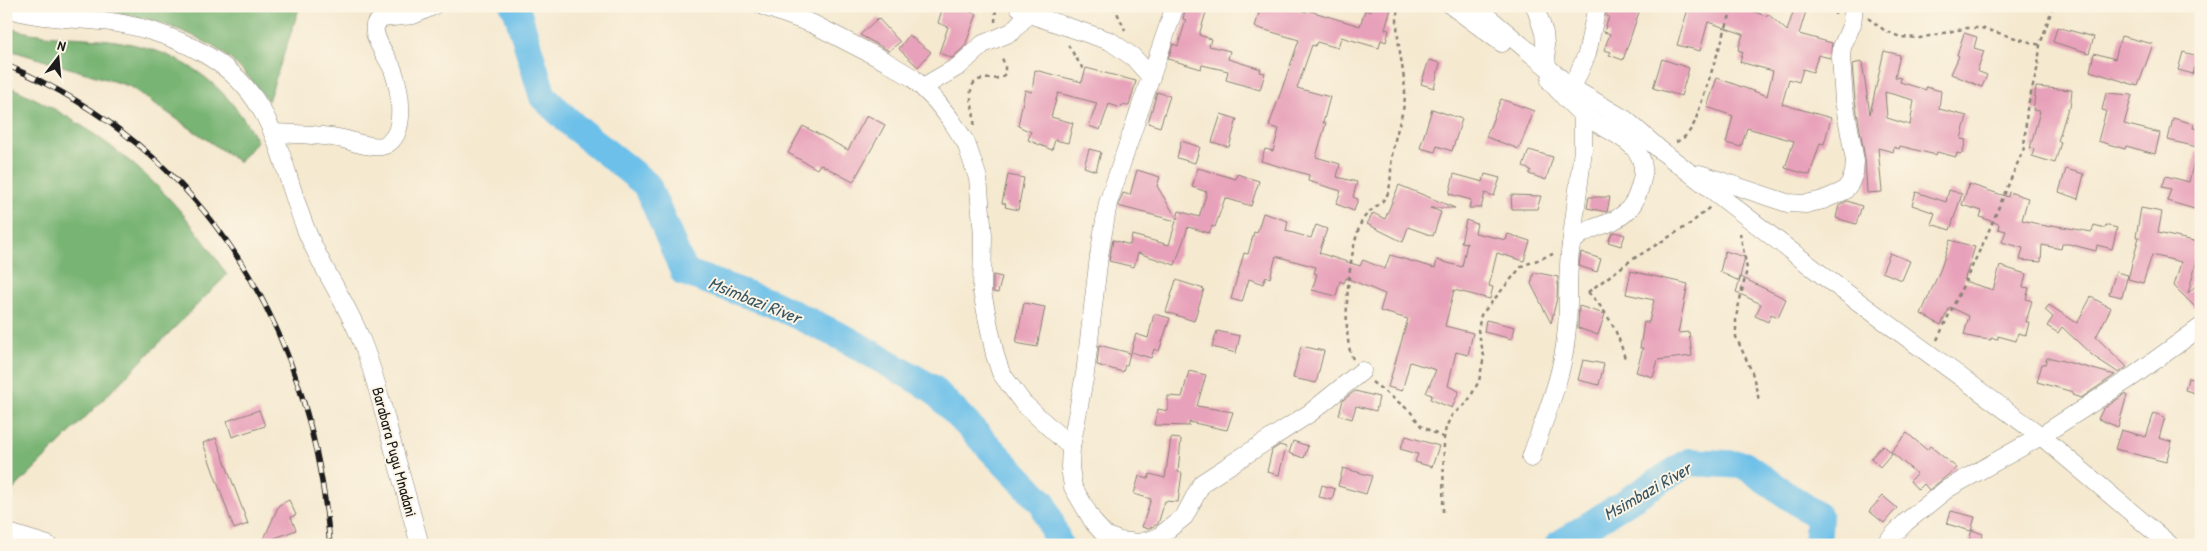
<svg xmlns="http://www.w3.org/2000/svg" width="2207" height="551" font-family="'Patrick Hand',sans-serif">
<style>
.forest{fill:#78b473;stroke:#4a6848}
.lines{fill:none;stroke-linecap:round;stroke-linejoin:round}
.river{stroke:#6cc0e9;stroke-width:28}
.building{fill:#e8a1ba;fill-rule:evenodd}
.minor-casing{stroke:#888276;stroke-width:19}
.path{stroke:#888276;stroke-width:2.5;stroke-dasharray:4 4;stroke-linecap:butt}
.minor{stroke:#fff;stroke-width:18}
.rail-casing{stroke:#1c1c1c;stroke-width:5.5}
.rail{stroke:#fcf5e5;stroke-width:4;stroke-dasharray:11;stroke-linecap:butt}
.labels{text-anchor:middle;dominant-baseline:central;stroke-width:4;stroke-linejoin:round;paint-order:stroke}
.street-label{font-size:16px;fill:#1c1c1c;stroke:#fcf5e5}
.water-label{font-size:18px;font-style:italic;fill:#385564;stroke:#fcf5e5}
</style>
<rect width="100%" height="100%" fill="#fcf5e5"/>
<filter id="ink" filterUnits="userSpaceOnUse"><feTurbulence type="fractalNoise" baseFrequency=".02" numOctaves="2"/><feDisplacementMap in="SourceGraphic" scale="10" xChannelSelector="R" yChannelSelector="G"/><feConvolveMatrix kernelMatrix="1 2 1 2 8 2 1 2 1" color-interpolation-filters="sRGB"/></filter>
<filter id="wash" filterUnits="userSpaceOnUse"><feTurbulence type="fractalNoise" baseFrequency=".0096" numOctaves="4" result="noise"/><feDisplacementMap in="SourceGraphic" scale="20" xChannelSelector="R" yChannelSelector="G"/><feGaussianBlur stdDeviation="1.12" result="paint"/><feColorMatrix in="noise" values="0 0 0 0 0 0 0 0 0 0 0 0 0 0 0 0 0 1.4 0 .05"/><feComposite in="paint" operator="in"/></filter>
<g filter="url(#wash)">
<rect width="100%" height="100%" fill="#f5e9d0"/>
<g class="forest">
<path d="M49,6H300L268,101C255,84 241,67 224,54C195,32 150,18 114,12C93,9 71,10 49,6Z"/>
<path d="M6,27C39,38 75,36 109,40C178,49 224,80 257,141L239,162L129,86L6,49Z"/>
<path d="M6,85C76,115 148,167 194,228C206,243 216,259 227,275L6,497Z"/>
</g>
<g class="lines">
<g class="river">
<path d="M514,6L516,7L543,97L576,128L647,185L684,272L771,303L846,339L933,389L1043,503L1059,545"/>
<path d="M1558,545L1689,462L1744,465L1819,517L1817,545"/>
</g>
</g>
<g id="blocks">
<g class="building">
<path d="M943,6H953L977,14L965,46L952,58L939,53L948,27L938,23Z"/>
<path d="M1186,6H1208L1199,35L1211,39L1209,46L1230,51L1228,59L1261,69L1260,72L1265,73L1260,90L1226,80L1228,71L1202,65L1201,69L1168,59L1173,44L1178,46L1186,20L1183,19Z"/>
<path d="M1261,6H1287L1306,12L1307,10L1360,26L1365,10L1371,12L1372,6H1392L1385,29L1389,30L1386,42L1381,40L1379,48L1341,37L1338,48L1317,42L1315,46L1312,45L1297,88L1330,97L1323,123H1326L1316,157L1340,164L1337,177L1357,182L1353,197L1358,199L1354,211L1336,204L1341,191L1308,181L1309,175L1261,161L1265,149L1273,151L1279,129L1269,126L1299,40L1255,27Z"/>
<path d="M1607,6H1641L1623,60L1609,55L1611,52L1604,50L1610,34L1604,32L1609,17L1606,16Z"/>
<path d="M1689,6H1738L1766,16L1768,14L1787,31L1795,6H1800L1807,8L1799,34L1832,43L1830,58L1818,55L1813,72L1803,69L1799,82L1789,79L1782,104L1831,118L1824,144L1820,143L1810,175L1785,168L1794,141L1747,128L1741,147L1726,143L1733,116L1707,107L1717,78L1767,96L1773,71L1740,62L1743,52L1738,50L1743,34L1708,22L1700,51L1677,45Z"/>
<path d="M878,18L900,42L889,51L860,35Z"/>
<path d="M2057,27L2094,37L2089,53L2053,42Z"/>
<path d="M1964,33L1977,37L1974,48L1984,51L1977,71L1987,75L1982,87L1951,74L1959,56L1957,55Z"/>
<path d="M909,35L931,52L918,67L899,49Z"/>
<path d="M2121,36L2153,44L2138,86L2090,71L2094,53L2115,59Z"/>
<path d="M1884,51L1900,55L1895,77L1901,78L1900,82L1926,90V87L1941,91L1939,109L1967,116L1961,139L1966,140L1962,154L1957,153L1956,157L1937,152L1936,155L1900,146L1899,149L1894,147L1893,152L1878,148L1882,192L1867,193L1865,159L1855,100L1852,64L1862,62L1870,114ZM1885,92L1914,100L1910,125L1887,118Z"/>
<path d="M2183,52L2198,56L2193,74L2178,70Z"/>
<path d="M1662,59L1689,68L1681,96L1653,88Z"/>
<path d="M1429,60L1440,63L1434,88L1421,84Z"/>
<path d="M1086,68L1136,81L1129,106L1122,105L1121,108L1109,104L1100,130L1089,126L1097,103L1058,93L1051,117L1073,123L1068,143L1055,140L1052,150L1028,140L1031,132L1018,126L1025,90L1032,92L1035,70L1082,82Z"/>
<path d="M2036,87L2072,90L2070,108H2068L2058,141L2061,142L2055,163L2032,156L2034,149L2030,148L2040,111L2033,110Z"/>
<path d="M1157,92L1170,96L1160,127L1148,123Z"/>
<path d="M2106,93L2132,95L2124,124L2160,133L2155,154L2126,146L2125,149L2098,141L2106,111L2102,110Z"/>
<path d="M1501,99L1534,111L1519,149L1486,137Z"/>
<path d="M1432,109L1462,119L1452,151L1437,146L1435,152L1420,148Z"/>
<path d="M1221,114L1237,119L1229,147L1212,142Z"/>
<path d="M867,115L885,125L853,182L820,164L817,169L788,153L803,126L848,150Z"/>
<path d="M2173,118L2194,124L2193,128L2201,129V148L2168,140Z"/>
<path d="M1181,141L1200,147L1195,163L1177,158Z"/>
<path d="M1089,149L1101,152L1096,171L1084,167Z"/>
<path d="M1529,150L1553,157L1546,180L1529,174L1531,170L1523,167Z"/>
<path d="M2196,152L2201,153V211L2167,201L2171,189L2162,187L2166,176L2189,182Z"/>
<path d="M1198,168L1236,179L1237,174L1259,181L1251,206L1225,198L1215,227L1212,226L1209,233L1188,227L1175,265L1138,253L1134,267L1109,261L1113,240L1130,245L1132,235L1169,245L1176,221L1118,206L1123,193L1130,195L1137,170L1160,177L1157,186L1177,219L1179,211L1199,217L1207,192L1192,187Z"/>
<path d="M2066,169L2084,174L2078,199L2059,192Z"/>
<path d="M1454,174L1483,182L1485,174L1500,178L1494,196L1485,193L1481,208H1469L1471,200L1449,194Z"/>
<path d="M1008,175L1024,178L1018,210L1005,207L1006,204L1002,203Z"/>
<path d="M1969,184L2008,197L2009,192L2028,198L2022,220L2050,227L2051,225L2092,232L2094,225L2105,228L2106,225L2117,228L2112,249L2097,245L2096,251L2069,244H2062L2061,249L2042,245L2041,262L2020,260L2023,248L2002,242L2006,231L1998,229L1999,224L1980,217L1982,211L1962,205Z"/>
<path d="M1399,185L1455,208H1430L1441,212L1433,236L1408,227L1403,242L1367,224L1373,213L1385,219Z"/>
<path d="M1949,190L1962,194L1950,230L1931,224L1935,213L1912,205L1916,192L1946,202Z"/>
<path d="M1511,195L1541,196L1537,209H1512Z"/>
<path d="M1589,197H1610L1607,212L1587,208Z"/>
<path d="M1847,201L1862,206L1856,224L1836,218L1839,205Z"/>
<path d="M2141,208L2162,212L2158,233L2198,242L2196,252L2199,253L2188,293L2201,281V313L2174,286L2181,262L2152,255L2143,283L2128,279L2139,237H2136Z"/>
<path d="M1263,213L1288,221L1286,231L1311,238L1316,225L1327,229L1319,253L1360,266L1363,260L1385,269L1390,255L1435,268L1437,260L1462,267L1467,243L1461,242L1466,220L1477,224L1475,233L1506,240L1508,234L1530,241L1524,261L1497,253L1489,286L1493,287L1490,299L1454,290L1445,326L1473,333L1468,355L1456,352L1448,386L1459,391L1452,408L1430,399L1432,395L1426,393L1436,370L1410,362L1402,391L1388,387L1408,319L1380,311L1385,294L1346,278L1344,283L1340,281L1336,296L1312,290L1317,274L1314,273L1316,267L1276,256L1270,278L1266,276L1263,284L1249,279L1242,302L1231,299L1244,253L1248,254L1254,232L1257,233Z"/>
<path d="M1615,232L1625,235L1621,246L1608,242L1612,233Z"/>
<path d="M1950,240L1975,247L1964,281L1993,290L2000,266L2026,274L2023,287L2029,288L2026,299L2032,301L2026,322H2029L2026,335L2018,333L2016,341L1998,336V339L1991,338V340L1976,338L1964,335L1969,316L1950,307L1941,325L1921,314L1941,268Z"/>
<path d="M1725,251L1745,257L1739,281L1720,272Z"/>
<path d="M1581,252L1601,259L1597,272L1579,266Z"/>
<path d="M1890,253L1910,261L1902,280L1882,272Z"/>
<path d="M1631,271L1688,284L1678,333L1689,332L1692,356L1658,360L1653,377L1636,372L1643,348H1640L1644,322H1649L1654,300L1626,294Z"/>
<path d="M1534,272L1558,277L1557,298L1551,323L1531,284Z"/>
<path d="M2116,272L2128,275L2122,297L2109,294Z"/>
<path d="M993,275L1002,277L998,293L993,292Z"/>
<path d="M1741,277L1786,299L1778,317L1771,314L1768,322L1755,316L1761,304L1736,292Z"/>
<path d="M1176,280L1204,289L1194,321L1166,312Z"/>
<path d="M2091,297L2111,308L2096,337L2127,367L2119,373L2093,356L2062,327L2058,333L2047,326L2053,317L2045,310L2049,305L2077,323Z"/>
<path d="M1024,303L1045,307L1037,347L1016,343Z"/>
<path d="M1579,306L1605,314L1598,335L1578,328Z"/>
<path d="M1154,314L1170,318L1159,351L1154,349L1151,358L1131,352L1136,334L1148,338Z"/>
<path d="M1486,320L1515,327L1512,339L1484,332Z"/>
<path d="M1217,331L1240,336L1236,353L1212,347Z"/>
<path d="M1099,345L1130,353L1127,365H1125L1123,372L1097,365Z"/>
<path d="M1301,346L1324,351L1316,383L1293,378Z"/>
<path d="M2047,358H2052L2115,375L2081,398L2072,395L2073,392L2037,382L2042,364H2045Z"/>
<path d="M1583,360L1604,364L1599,385L1578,380Z"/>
<path d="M1189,371L1206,375L1197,406L1233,412L1227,430L1189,422V426L1154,425L1158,409L1168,411V396L1182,397Z"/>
<path d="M2188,378L2201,381V395L2185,390Z"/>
<path d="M1355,391L1379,397L1376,411L1356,406L1352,419L1339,415L1343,400Z"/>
<path d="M2125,394L2127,395L2118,427L2098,419L2103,409Z"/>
<path d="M259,410L265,426L232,437L227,421Z"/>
<path d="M2154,413L2165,417L2159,438L2172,442L2166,462L2115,449L2121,430L2146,437Z"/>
<path d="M1907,433L1927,450L1930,446L1957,468L1929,490L1924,484L1918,490L1910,481L1917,474L1891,452Z"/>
<path d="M1406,436L1439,446L1432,467L1415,462L1418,454L1400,449Z"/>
<path d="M216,438L248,524L234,529L203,443Z"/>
<path d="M1171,438L1181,439L1178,472L1182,473L1178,502L1165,501L1158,524L1148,529L1142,527L1151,499L1134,494L1139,476L1148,479L1150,474L1165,478Z"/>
<path d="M1293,441L1308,446L1304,458L1289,453Z"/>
<path d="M1280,445L1286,447L1279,475L1267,472L1272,450Z"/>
<path d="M1883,445L1892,453L1880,467L1871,458Z"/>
<path d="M1343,468L1372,476L1366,494L1338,486Z"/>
<path d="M1322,485L1335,489L1332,500L1319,497Z"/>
<path d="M1883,496L1897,508L1884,523L1869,511Z"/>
<path d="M289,500L296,515L291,517L296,530L262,543L279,505Z"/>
<path d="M1951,511L1975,517L1971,531L1947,524Z"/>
<path d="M1972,530L1983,534L1980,545H1968Z"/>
</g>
</g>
</g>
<g filter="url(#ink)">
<use href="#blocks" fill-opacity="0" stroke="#888276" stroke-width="1"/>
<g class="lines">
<g class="minor-casing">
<g id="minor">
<path d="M763,6L813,24L885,61L913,78L936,101L951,120L966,143L978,178L983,235L982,292L995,355L1001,373L1023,403L1071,447"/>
<path d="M1018,6L1029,14L1110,41L1133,57L1151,77"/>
<path d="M1175,6L1108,203L1099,256L1085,374L1071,447L1070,467L1073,487L1094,523L1105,535L1120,541L1139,543L1157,538L1184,517L1202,483L1310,413L1362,371"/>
<path d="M1452,6L1502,43"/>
<path d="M1475,6L1572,88L1626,120L1659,149L1826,278L2041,436L2170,545"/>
<path d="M1535,6L1544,33L1547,66"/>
<path d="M6,8C40,19 76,18 111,22C147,27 186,41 216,61C277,102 281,166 305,227C320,267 347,302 362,342C375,374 383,409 392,443C401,477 411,511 420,545"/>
<path d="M923,87L959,66L983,44L1012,32L1035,6"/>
<path d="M1572,88L1587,54L1597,6"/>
<path d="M274,133C297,134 321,134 343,139C351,141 358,144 366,145C371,146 379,148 385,145C408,134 400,89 393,70C388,57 372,39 375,25L382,18L413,15L433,6"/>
<path d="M1700,174L1787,203L1806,204L1823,200L1844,191L1850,183L1854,173L1855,161L1844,101L1841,57L1842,47L1852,24L1854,6"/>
<path d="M1571,245L1583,150V114"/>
<path d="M1531,458C1544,418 1562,380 1566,337C1570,307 1566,275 1571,245C1583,225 1609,228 1625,213C1635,204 1638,194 1641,183C1654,143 1606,132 1582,114C1570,104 1560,92 1550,81"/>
<path d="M6,532L48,545"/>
<path d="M1884,545L1906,522L1947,489L2041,436L2132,377L2201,327"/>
</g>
</g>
<g class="path">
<path d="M1114,6L1125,30"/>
<path d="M1835,6V15"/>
<path d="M1868,18L1884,30L1900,37L1920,38L1967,28H1981L2040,45"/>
<path d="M995,22L996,6"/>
<path d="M1068,45L1083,69"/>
<path d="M974,125C976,113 965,91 975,82C984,75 996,83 1005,74V66L1001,55"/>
<path d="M1676,142C1686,138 1690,131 1695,122L1733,6"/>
<path d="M1740,233L1747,269L1736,317V337L1752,372L1759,400"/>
<path d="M1588,292L1630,261L1690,224L1710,207"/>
<path d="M1588,292C1608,313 1618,331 1625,359"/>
<path d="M1937,340L1987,235L2024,148L2027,109L2038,66L2040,45L2053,6"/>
<path d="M1353,359C1340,334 1349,246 1362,221C1369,208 1385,205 1389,190C1392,176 1390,160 1394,145C1397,127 1405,111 1405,93C1404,64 1394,36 1398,6"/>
<path d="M1372,382L1410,411L1421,426L1444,438"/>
<path d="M1443,512L1444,438L1446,427L1452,415L1467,403L1479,381L1484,356L1478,330L1481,315L1522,266L1553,254"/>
</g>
<use href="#minor" class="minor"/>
<g class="rail-casing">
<path id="rail" d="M6,65C209,151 312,331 330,545"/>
</g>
<use href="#rail" class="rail"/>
</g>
</g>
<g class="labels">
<g class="street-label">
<text transform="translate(395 452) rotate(75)">Barabara Pugu Mnadani</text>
</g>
<g class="water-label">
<text transform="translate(755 300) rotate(22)">Msimbazi River</text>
<text transform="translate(1647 491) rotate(-30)">Msimbazi River</text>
</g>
</g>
<rect width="2207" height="551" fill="none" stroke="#fcf5e5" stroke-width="25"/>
<g transform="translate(58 58) rotate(16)" stroke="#fcf5e5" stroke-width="4" paint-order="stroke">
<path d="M0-4L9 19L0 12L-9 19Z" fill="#1c1c1c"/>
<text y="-8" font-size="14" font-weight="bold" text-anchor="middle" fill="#1c1c1c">N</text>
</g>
</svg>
